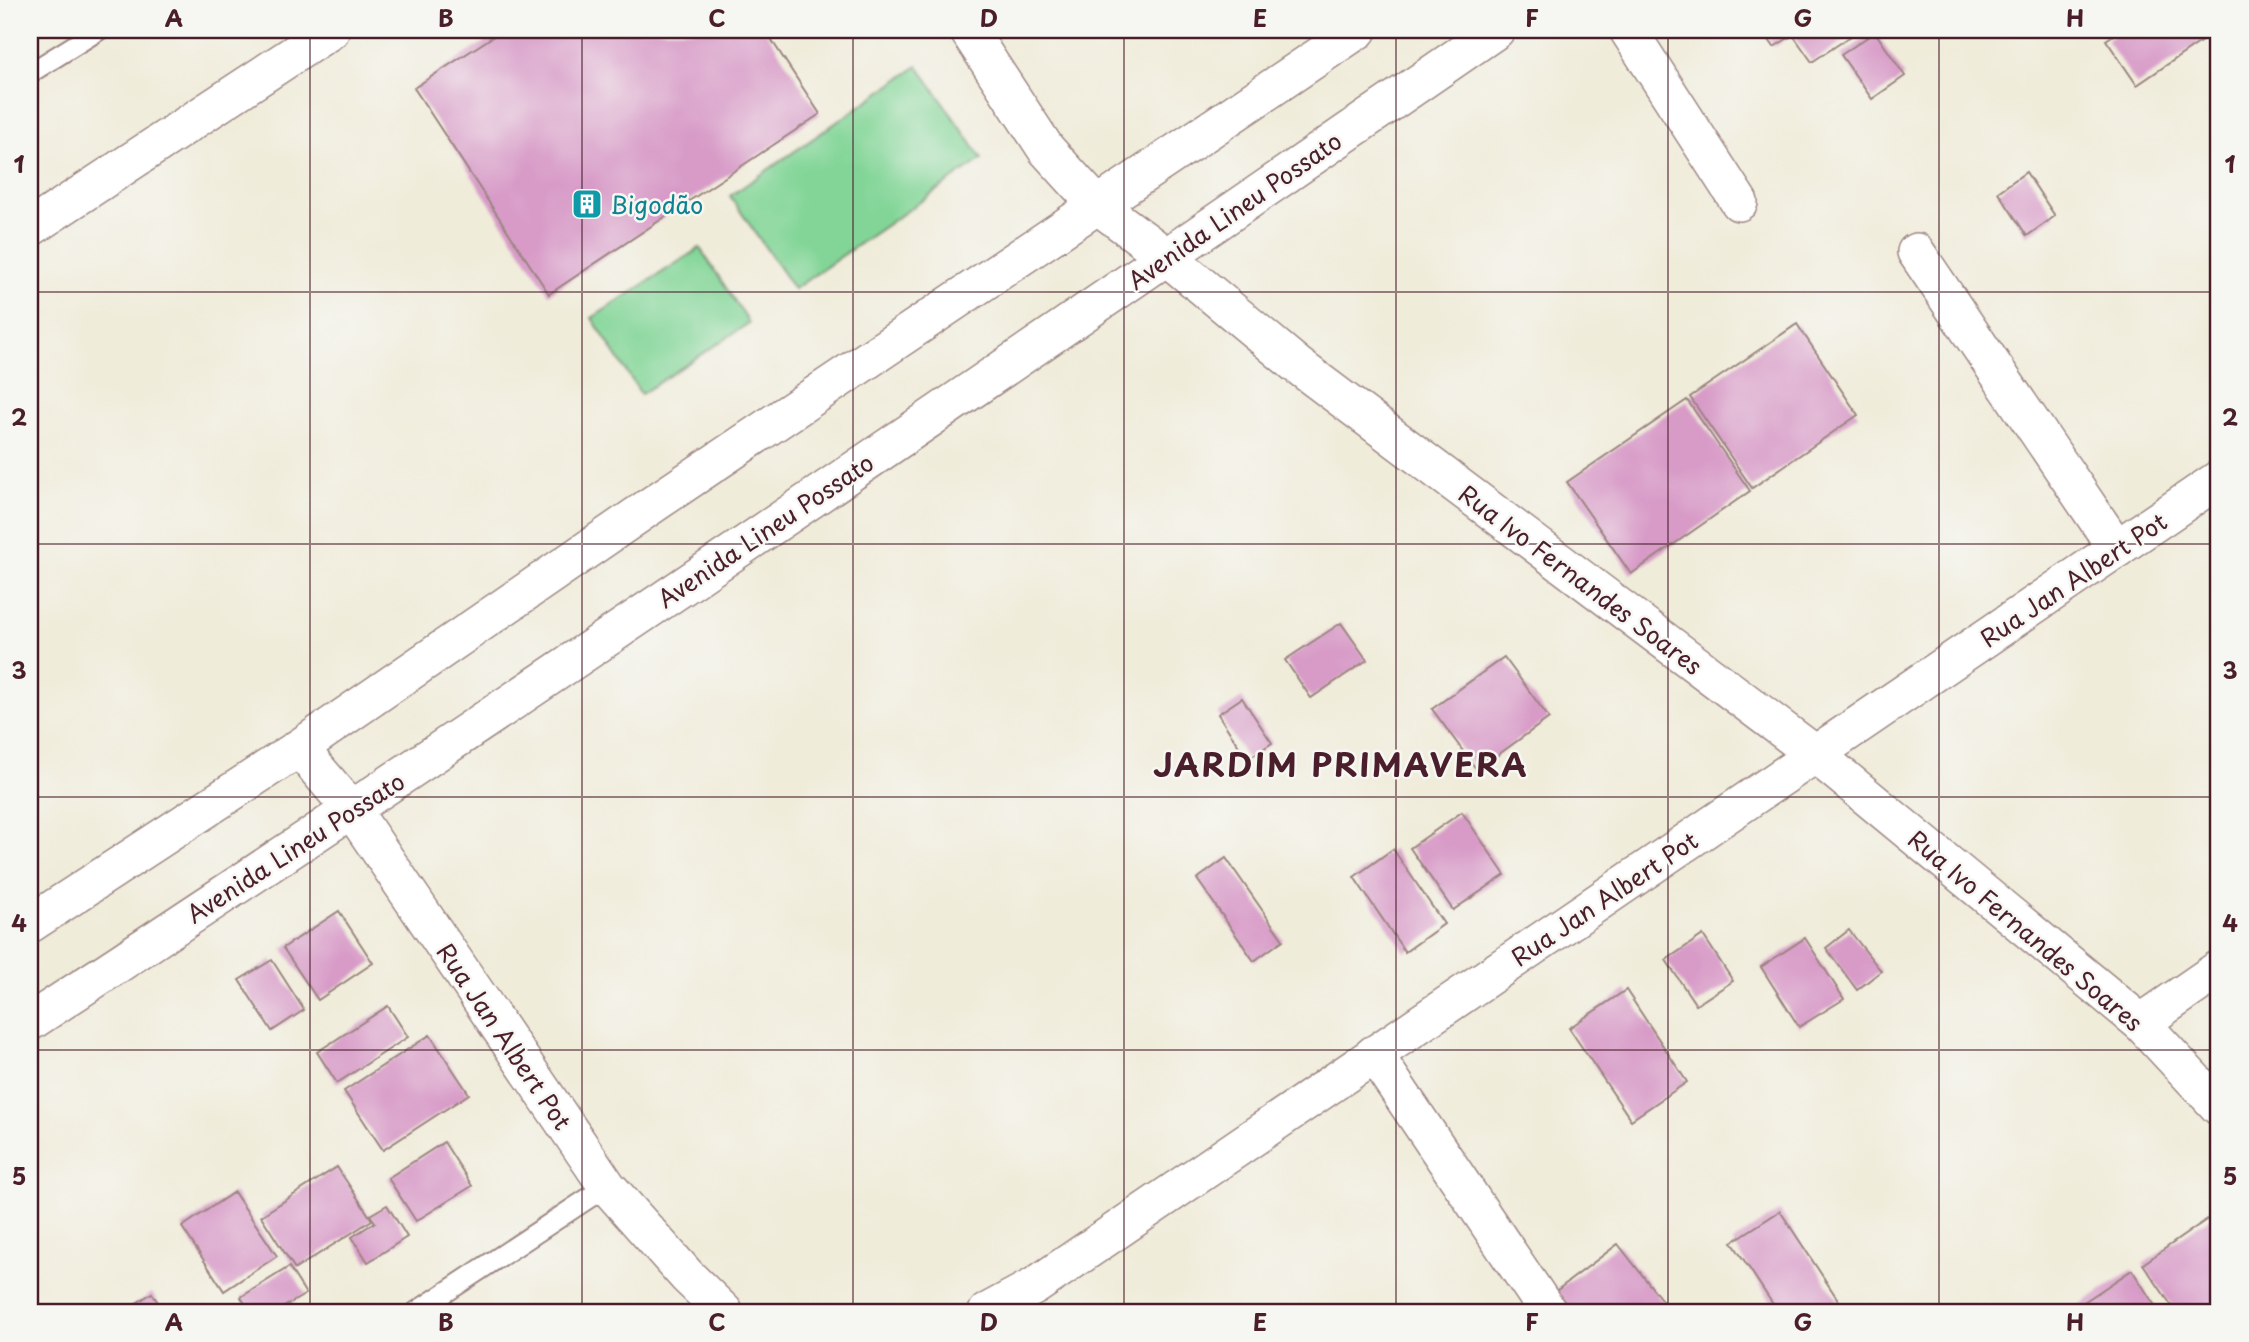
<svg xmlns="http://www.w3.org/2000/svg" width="2249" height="1342" font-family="'Playpen Sans',sans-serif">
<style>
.green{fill:#82d597;stroke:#667a61;stroke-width:2}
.building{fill:#d89bc8}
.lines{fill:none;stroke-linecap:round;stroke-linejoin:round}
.lane-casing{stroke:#9d8682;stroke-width:23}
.street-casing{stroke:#9d8682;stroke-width:40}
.lane{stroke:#fff;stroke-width:19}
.street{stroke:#fff;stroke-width:37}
.grid{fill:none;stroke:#4a1f2b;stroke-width:2;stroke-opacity:0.55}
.labels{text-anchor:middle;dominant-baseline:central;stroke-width:5;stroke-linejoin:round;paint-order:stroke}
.culture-label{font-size:24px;fill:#0d838f;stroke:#f6f6f2;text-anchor:start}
.street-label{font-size:24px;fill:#4a1f2b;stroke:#f6f6f2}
.district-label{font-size:32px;font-weight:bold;letter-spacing:2px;fill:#4a1f2b;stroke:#f6f6f2}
.neatline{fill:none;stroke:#4a1f2b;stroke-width:2.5}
.grid-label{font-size:23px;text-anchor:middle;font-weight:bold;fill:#4a1f2b}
</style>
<rect width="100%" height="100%" fill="#f6f6f2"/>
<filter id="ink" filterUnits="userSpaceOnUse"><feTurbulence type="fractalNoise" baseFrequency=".0143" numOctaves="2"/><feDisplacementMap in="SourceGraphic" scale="14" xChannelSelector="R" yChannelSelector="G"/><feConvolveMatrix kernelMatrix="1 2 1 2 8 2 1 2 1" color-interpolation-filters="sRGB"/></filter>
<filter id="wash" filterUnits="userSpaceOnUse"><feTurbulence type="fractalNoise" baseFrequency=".00686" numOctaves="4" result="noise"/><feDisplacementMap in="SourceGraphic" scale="28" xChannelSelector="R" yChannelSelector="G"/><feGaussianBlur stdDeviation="1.57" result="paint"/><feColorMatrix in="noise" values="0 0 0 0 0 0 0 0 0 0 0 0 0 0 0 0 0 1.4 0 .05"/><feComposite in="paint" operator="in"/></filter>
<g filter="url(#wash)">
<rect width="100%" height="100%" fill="#f0ecda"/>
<g class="green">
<path d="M918,66L982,159L794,289L730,196Z"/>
<path d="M700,248L749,323L641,394L592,318Z"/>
</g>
<g id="blocks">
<g class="building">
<path d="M503,30H765L820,114L549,294L414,88Z"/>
<path d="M1762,30H1860L1812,62L1793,35L1774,47Z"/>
<path d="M2121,30H2218L2137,85L2106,40Z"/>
<path d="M1875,32L1905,76L1872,99L1841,55Z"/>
<path d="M2026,172L2055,216L2027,236L1998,192Z"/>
<path d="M1797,324L1858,415L1752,488L1690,397Z"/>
<path d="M1687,400L1750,491L1631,574L1567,482Z"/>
<path d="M1341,623L1367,660L1311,698L1285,660Z"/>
<path d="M1504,657L1549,718L1477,770L1432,709Z"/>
<path d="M1242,698L1272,743L1247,759L1218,714Z"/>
<path d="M1462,812L1505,875L1453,910L1410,848Z"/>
<path d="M1393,849L1444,924L1405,952L1354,877Z"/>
<path d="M1226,858L1283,940L1254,961L1197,879Z"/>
<path d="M339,911L373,963L318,1000L283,948Z"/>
<path d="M1849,930L1881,971L1857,990L1826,948Z"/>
<path d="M1703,935L1733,981L1696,1005L1666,960Z"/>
<path d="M1805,938L1844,999L1799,1027L1761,967Z"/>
<path d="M272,960L304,1010L272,1031L239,980Z"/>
<path d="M1626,990L1687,1082L1631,1120L1569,1028Z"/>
<path d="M388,1006L408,1037L337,1083L317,1052Z"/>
<path d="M430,1035L469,1094L383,1150L344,1091Z"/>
<path d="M444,1142L472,1186L416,1221L388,1178Z"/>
<path d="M337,1167L372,1220L295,1269L261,1216Z"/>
<path d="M234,1192L277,1256L224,1291L182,1227Z"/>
<path d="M387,1205L407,1237L368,1262L352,1237L375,1222L370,1215Z"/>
<path d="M1780,1211L1846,1312H1778L1732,1242Z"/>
<path d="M2219,1211V1312H2176L2143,1264Z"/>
<path d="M1618,1244L1671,1312H1572L1556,1291Z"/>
<path d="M289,1267L306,1294L275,1312H250L241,1297Z"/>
<path d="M2132,1270L2159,1312H2069Z"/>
<path d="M152,1293L164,1312H123Z"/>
</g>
</g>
</g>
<g filter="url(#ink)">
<use href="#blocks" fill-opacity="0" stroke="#9d8682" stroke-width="2"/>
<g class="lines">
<g class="lane-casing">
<g id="lane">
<path d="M30,73L99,30"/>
<path d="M416,1312L607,1186"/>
</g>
</g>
<g class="street-casing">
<g id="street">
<path d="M968,30L1046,149L1097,205L1167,257L1297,365L1815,754L2141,1023L2219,1107"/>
<path d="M1628,30L1739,202"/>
<path d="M30,228L331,30"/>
<path d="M1916,252L2117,549"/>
<path d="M299,748L352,810L607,1186L687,1276L724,1312"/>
<path d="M30,924L299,748L655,503L1358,30"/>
<path d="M30,1022C523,699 1010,365 1496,30"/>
<path d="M2141,1023L2219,969"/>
<path d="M1374,1054L1548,1312"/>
<path d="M987,1312L1035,1286L2219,479"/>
</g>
</g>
<use href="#lane" class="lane"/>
<use href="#street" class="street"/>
</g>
</g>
<path class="grid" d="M310,30V1312M582,30V1312M853,30V1312M1124,30V1312M1396,30V1312M1668,30V1312M1939,30V1312M30,292H2219M30,544H2219M30,797H2219M30,1050H2219"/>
<defs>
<g id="building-square" transform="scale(1.575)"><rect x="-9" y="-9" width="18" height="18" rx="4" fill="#0f9aa8" stroke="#f6f6f2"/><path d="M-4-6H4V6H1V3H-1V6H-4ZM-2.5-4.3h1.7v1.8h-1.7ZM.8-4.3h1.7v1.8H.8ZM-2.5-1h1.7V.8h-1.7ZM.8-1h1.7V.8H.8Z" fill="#fff"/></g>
</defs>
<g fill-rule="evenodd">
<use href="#building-square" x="587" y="204"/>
</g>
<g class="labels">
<g class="culture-label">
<text x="610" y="204">Bigodão</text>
</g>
<g class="street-label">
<text transform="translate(1234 210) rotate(-35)">Avenida Lineu Possato</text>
<text transform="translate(765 530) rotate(-34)">Avenida Lineu Possato</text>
<text transform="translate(1581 579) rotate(37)">Rua Ivo Fernandes Soares</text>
<text transform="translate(2073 579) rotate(-34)">Rua Jan Albert Pot</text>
<text transform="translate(295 847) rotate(-33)">Avenida Lineu Possato</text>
<text transform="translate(1604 898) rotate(-34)">Rua Jan Albert Pot</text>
<text transform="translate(2026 930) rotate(40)">Rua Ivo Fernandes Soares</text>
<text transform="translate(505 1036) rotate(56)">Rua Jan Albert Pot</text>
</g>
<g class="district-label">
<text x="1341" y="764">JARDIM PRIMAVERA</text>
</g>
</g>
<rect width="2249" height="1342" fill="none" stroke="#f6f6f2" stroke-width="77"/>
<rect x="38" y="38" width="2172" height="1266" class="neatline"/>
<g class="grid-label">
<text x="174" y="27">A</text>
<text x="446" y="27">B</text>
<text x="717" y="27">C</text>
<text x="989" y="27">D</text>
<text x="1260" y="27">E</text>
<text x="1532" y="27">F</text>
<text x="1803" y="27">G</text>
<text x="2075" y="27">H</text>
<text x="19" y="173">1</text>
<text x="2230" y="173">1</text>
<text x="19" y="426">2</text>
<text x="2230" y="426">2</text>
<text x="19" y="679">3</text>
<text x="2230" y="679">3</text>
<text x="19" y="932">4</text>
<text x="2230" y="932">4</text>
<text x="19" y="1185">5</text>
<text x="2230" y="1185">5</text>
<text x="174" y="1331">A</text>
<text x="446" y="1331">B</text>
<text x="717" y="1331">C</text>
<text x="989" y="1331">D</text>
<text x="1260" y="1331">E</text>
<text x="1532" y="1331">F</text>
<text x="1803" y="1331">G</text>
<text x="2075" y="1331">H</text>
</g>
</svg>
